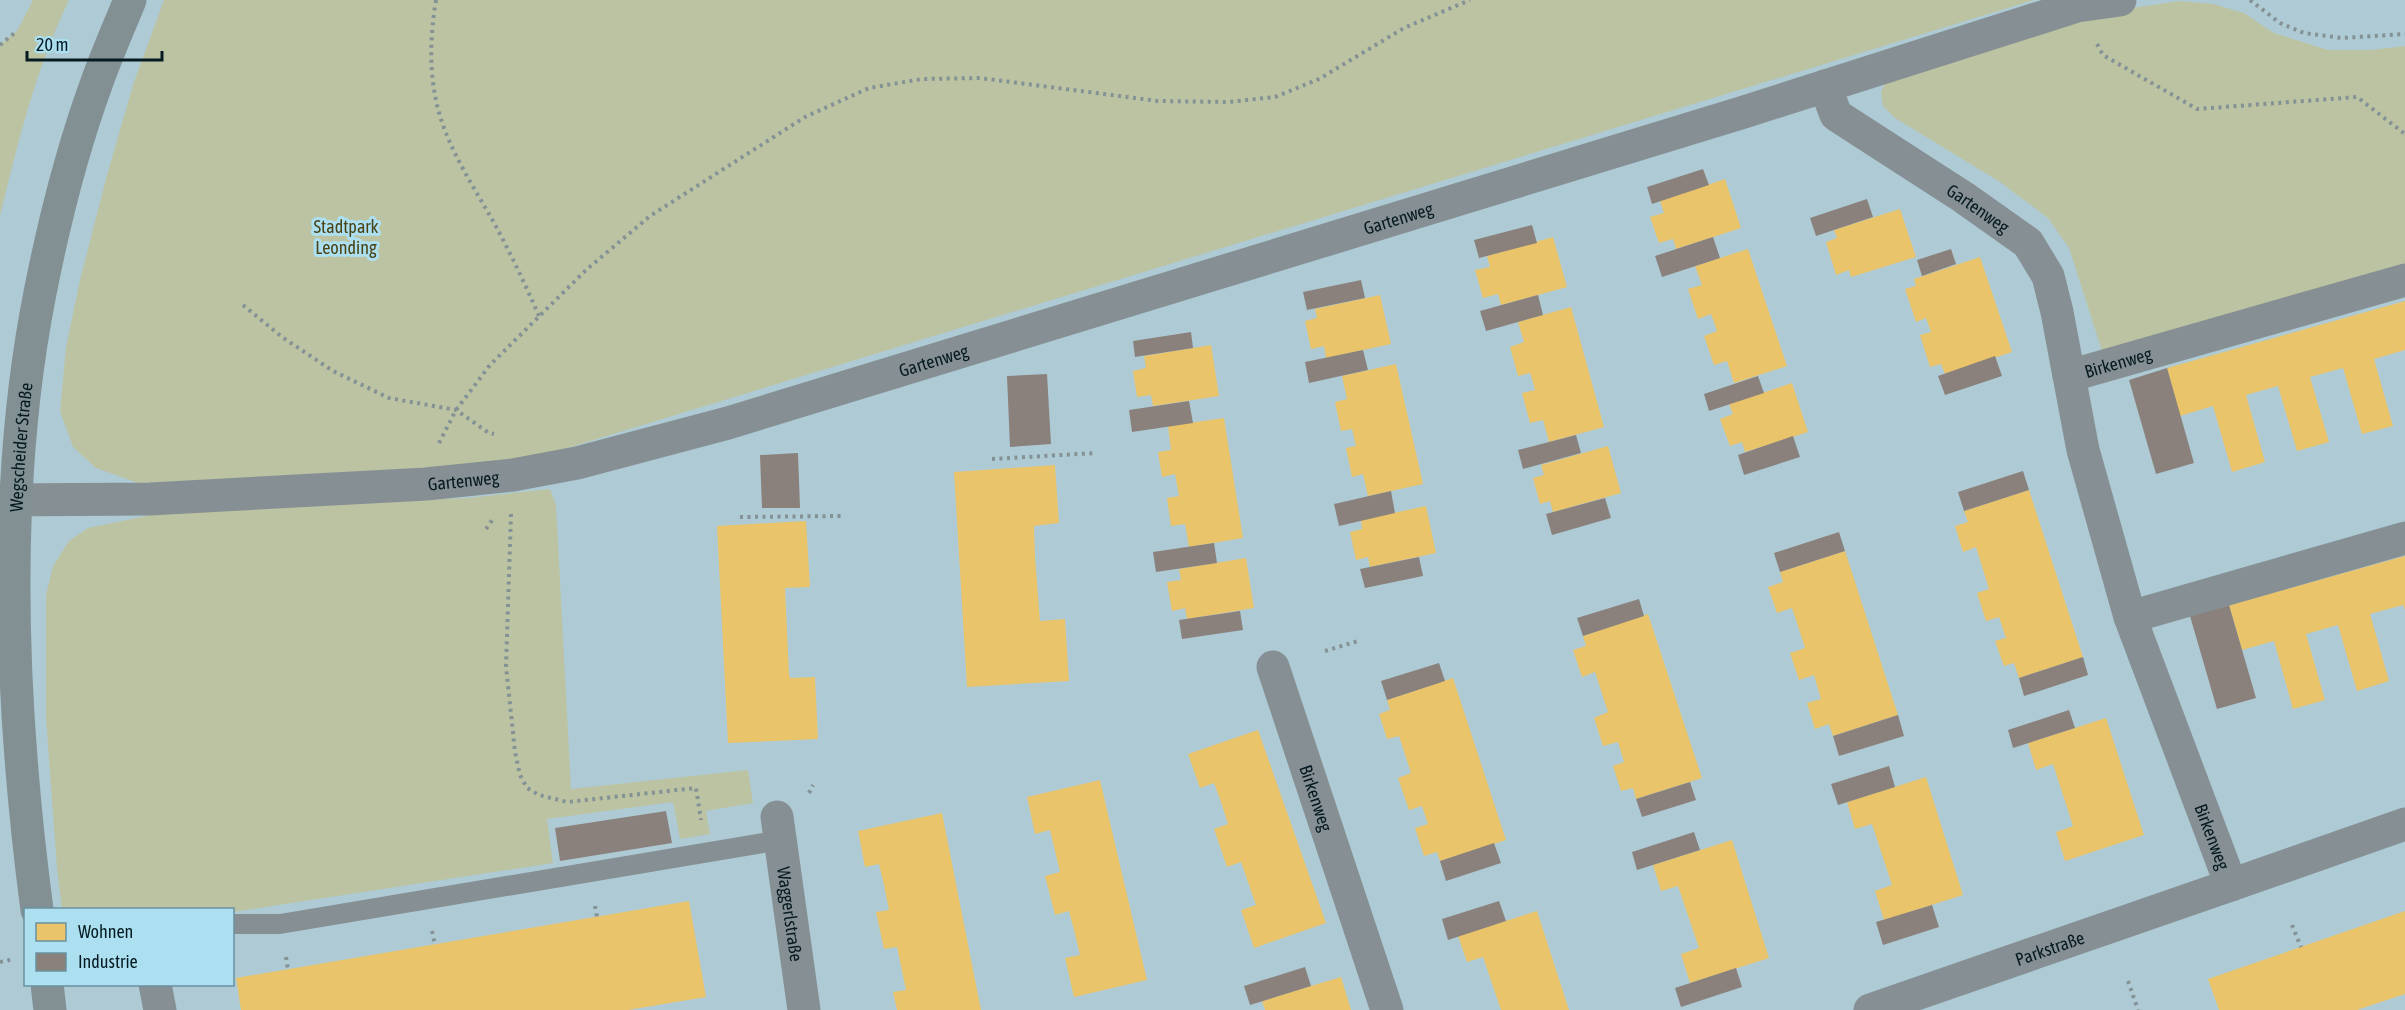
<svg xmlns="http://www.w3.org/2000/svg" width="2405" height="1010" font-family="'Asap Condensed',sans-serif">
<style>
.green{fill:#bcc3a2}
.homes{fill:#e9c46a}
.industry{fill:#8a817c}
.lines{fill:none;stroke-linecap:round;stroke-linejoin:round}
.path{stroke:#849195;stroke-width:4;stroke-dasharray:3 4.5;stroke-linecap:butt}
.lane{stroke:#869094;stroke-width:20}
.street{stroke:#869094;stroke-width:33}
.secondary{stroke:#829094;stroke-width:33}
.labels{text-anchor:middle;dominant-baseline:central;stroke-width:6;stroke-linejoin:round;paint-order:stroke}
.street-label{font-size:18px;fill:#061b21;stroke:#ace0f1}
.park-label{font-size:18px;fill:#4a4214;stroke:#ace0f1}
</style>
<rect width="100%" height="100%" fill="#aecbd5"/>
<g class="green">
<path d="M33,0H69C36,68 18,142 0,216V45L17,31Z"/>
<path d="M164,0H2034L538,457L384,472L138,483L96,468L73,447L60,411L66,347L80,280L107,175L134,82Z"/>
<path d="M2180,1L2213,4L2244,13L2274,33L2328,50H2371L2405,46V267L2103,354L2069,248L2048,218L2000,182L1895,118L1883,106L1881,92L1887,79L2125,9Z"/>
<path d="M550,489L556,505L571,789L748,770L753,803L706,811L710,834L680,839L673,802L547,819L553,863L233,912L232,910L62,909L57,868L46,718V595L53,566L69,541L88,528L151,515L247,507L468,498Z"/>
</g>
<g class="homes">
<path d="M1725,179L1741,228L1676,249L1673,239L1659,243L1650,217L1664,213L1660,201Z"/>
<path d="M1900,209L1916,257L1851,277L1849,270L1836,275L1826,242L1837,238L1834,230Z"/>
<path d="M1553,237L1567,287L1501,305L1498,294L1483,298L1475,270L1490,267L1487,256Z"/>
<path d="M1748,249L1787,366L1734,383L1727,361L1714,365L1704,336L1717,331L1711,314L1698,319L1688,289L1702,285L1695,266Z"/>
<path d="M1980,257L2012,352L1945,374L1941,364L1930,367L1920,335L1931,332L1926,318L1916,322L1905,289L1916,286L1914,279Z"/>
<path d="M1380,295L1391,344L1326,358L1324,346L1311,349L1305,321L1317,318L1315,309Z"/>
<path d="M2405,301V350L2374,359L2393,426L2362,434L2343,368L2310,377L2329,442L2297,451L2278,386L2246,395L2265,462L2232,472L2213,406L2180,416L2167,368Z"/>
<path d="M1571,307L1604,427L1549,442L1543,420L1530,423L1522,393L1535,390L1533,382L1530,373L1518,376L1510,347L1524,342L1518,322Z"/>
<path d="M1211,345L1219,396L1153,406L1151,395L1137,397L1133,371L1146,368L1144,356Z"/>
<path d="M1396,364L1423,484L1368,496L1363,474L1352,477L1346,448L1356,446L1352,429L1341,431L1335,402L1347,399L1342,376Z"/>
<path d="M1792,383L1808,432L1745,452L1742,442L1730,446L1720,419L1733,414L1729,404Z"/>
<path d="M1224,418L1243,538L1189,547L1185,524L1171,526L1167,498L1179,496L1175,474L1162,477L1158,452L1171,450L1168,426Z"/>
<path d="M1608,446L1621,493L1553,512L1550,501L1540,504L1533,478L1544,475L1541,465Z"/>
<path d="M1055,465L1059,523L1034,526L1035,556L1040,621L1065,619L1069,681L967,687L954,472Z"/>
<path d="M2029,490L2083,657L2019,678L2014,663L2004,666L1995,641L2006,638L1999,617L1986,621L1977,593L1989,589L1976,547L1963,552L1955,526L1968,522L1964,511Z"/>
<path d="M1426,506L1436,553L1370,567L1368,557L1356,560L1350,532L1362,529L1361,520Z"/>
<path d="M806,521L810,587L785,588L789,674L790,678L815,677L818,739L728,743L717,526Z"/>
<path d="M1845,551L1898,715L1833,736L1829,724L1815,729L1807,703L1821,699L1814,675L1799,680L1790,653L1805,648L1796,620L1792,608L1777,613L1768,587L1783,582L1780,572Z"/>
<path d="M2405,556V610L2403,605L2370,614L2389,681L2357,691L2338,625L2306,634L2325,700L2293,709L2274,641L2242,650L2229,605Z"/>
<path d="M1246,558L1254,608L1187,619L1185,608L1172,611L1167,582L1181,580L1179,569Z"/>
<path d="M1648,614L1702,778L1636,799L1633,788L1621,791L1613,766L1624,762L1618,742L1603,746L1594,718L1608,712L1595,672L1582,677L1573,650L1586,646L1583,636Z"/>
<path d="M1453,678L1506,840L1440,861L1437,852L1424,856L1415,828L1428,824L1422,806L1409,810L1398,778L1411,773L1399,736L1387,739L1379,714L1390,710L1387,700Z"/>
<path d="M2106,718L2144,835L2065,861L2056,832L2073,826L2053,764L2036,770L2028,743Z"/>
<path d="M1258,730L1326,923L1254,948L1241,910L1256,905L1241,862L1227,867L1214,829L1228,824L1221,802L1214,783L1200,788L1188,754Z"/>
<path d="M1926,777L1963,895L1884,920L1875,891L1892,885L1872,824L1855,829L1847,802Z"/>
<path d="M1100,780L1147,980L1074,997L1065,958L1080,955L1075,934L1069,911L1055,915L1045,876L1060,872L1050,830L1035,834L1027,797Z"/>
<path d="M942,813L981,1010H897L893,992L906,990L902,971L897,947L884,949L876,912L889,910L884,885L879,864L865,867L858,831Z"/>
<path d="M1732,840L1769,958L1690,983L1681,954L1699,948L1678,886L1661,891L1653,865Z"/>
<path d="M689,901L706,997L628,1010H241L236,978Z"/>
<path d="M1537,911L1569,1010H1501L1483,957L1467,962L1458,936Z"/>
<path d="M2405,911V994L2357,1010H2219L2208,979Z"/>
<path d="M1341,977L1351,1010H1265L1262,1001Z"/>
</g>
<g class="industry">
<path d="M1703,169L1709,185L1652,204L1647,187Z"/>
<path d="M1867,199L1873,217L1816,236L1810,218Z"/>
<path d="M1532,225L1537,243L1479,258L1474,240Z"/>
<path d="M1713,237L1720,258L1662,277L1655,256Z"/>
<path d="M1951,249L1956,264L1922,276L1917,260Z"/>
<path d="M1361,280L1365,298L1307,310L1303,292Z"/>
<path d="M1538,295L1543,315L1486,331L1480,311Z"/>
<path d="M1191,332L1193,348L1135,357L1133,341Z"/>
<path d="M1363,350L1368,370L1309,383L1305,362Z"/>
<path d="M1995,356L2002,376L1945,395L1938,376Z"/>
<path d="M2167,368L2194,463L2156,474L2129,380Z"/>
<path d="M1047,374L1051,444L1010,447L1007,376Z"/>
<path d="M1758,376L1764,393L1709,411L1704,394Z"/>
<path d="M1189,401L1193,423L1132,432L1129,410Z"/>
<path d="M1576,435L1581,453L1523,469L1518,450Z"/>
<path d="M1793,436L1800,457L1744,475L1738,455Z"/>
<path d="M798,453L800,508H762L760,455Z"/>
<path d="M2023,471L2029,490L1964,511L1958,492Z"/>
<path d="M1391,491L1395,513L1339,526L1334,504Z"/>
<path d="M1605,498L1611,518L1552,535L1546,514Z"/>
<path d="M1839,532L1845,551L1780,572L1774,553Z"/>
<path d="M1214,543L1217,563L1156,572L1153,552Z"/>
<path d="M1419,557L1423,576L1365,588L1360,569Z"/>
<path d="M1639,599L1644,616L1583,636L1577,618Z"/>
<path d="M2229,605L2256,698L2217,709L2190,616Z"/>
<path d="M1240,611L1243,630L1182,639L1179,620Z"/>
<path d="M2083,657L2088,675L2024,696L2019,678Z"/>
<path d="M1439,663L1445,681L1387,700L1381,681Z"/>
<path d="M2069,710L2075,728L2013,748L2008,730Z"/>
<path d="M1898,715L1904,736L1839,756L1833,736Z"/>
<path d="M1889,766L1895,787L1838,805L1831,784Z"/>
<path d="M1690,782L1696,800L1642,817L1636,799Z"/>
<path d="M666,811L672,843L560,861L555,828Z"/>
<path d="M1694,832L1700,850L1637,870L1632,852Z"/>
<path d="M1494,843L1501,863L1446,881L1440,861Z"/>
<path d="M1499,901L1506,921L1448,940L1442,919Z"/>
<path d="M1932,905L1939,927L1883,945L1876,922Z"/>
<path d="M1305,967L1311,986L1250,1005L1244,986Z"/>
<path d="M1736,968L1742,987L1681,1007L1675,988Z"/>
</g>
<g class="lines">
<g class="path">
<path d="M436,0C430,36 429,70 437,105C447,147 472,184 493,221C510,252 525,284 539,316"/>
<path d="M2250,0L2280,23L2304,33L2342,38L2405,34"/>
<path d="M2097,44L2103,55L2197,109L2357,97L2405,134"/>
<path d="M0,45L17,31"/>
<path d="M243,305L282,337L333,371L389,398L456,410L489,433L494,434"/>
<path d="M439,443L456,410L490,365L586,270L650,216L805,117L869,88L922,79L980,78L1158,101L1228,102L1275,97L1319,79L1404,28L1470,0"/>
<path d="M992,459L1096,453"/>
<path d="M511,514L506,666L515,752L520,775L527,788L539,795L567,802L696,788L701,820"/>
<path d="M740,517L842,516"/>
<path d="M486,529L493,519"/>
<path d="M1325,651L1358,641"/>
<path d="M809,793L813,785"/>
<path d="M595,906L597,917"/>
<path d="M2292,925L2301,947"/>
<path d="M432,931L435,945"/>
<path d="M286,957L288,970"/>
<path d="M0,962L14,959"/>
<path d="M2128,981L2138,1010"/>
</g>
<path class="lane" d="M232,924H280L781,840"/>
<g class="street">
<path id="s1" d="M1825,86L1836,115L1963,197L2028,243L2048,276L2057,312L2083,450L2130,617L2231,885L2405,824"/>
<path id="s2" d="M2069,376L2405,280"/>
<path id="s3" d="M0,500L150,499L426,484L513,475L577,463L728,423L1744,112L2077,6L2120,0"/>
<path d="M2130,617L2405,538"/>
<path id="s4" d="M1273,667L1387,1010"/>
<path id="s5" d="M777,817L804,1010"/>
<path d="M155,984L160,1010"/>
<path id="s6" d="M1870,1010L2231,885"/>
</g>
<g class="secondary">
<path id="s7" d="M37,910C11,712 1,489 40,293C54,222 72,150 97,82C107,54 119,27 130,0"/>
<path d="M47,984L50,1010"/>
</g>
</g>
<g class="labels">
<g class="street-label">
<text stroke="none"><textPath href="#s1" startOffset="201">Gartenweg</textPath></text>
<text stroke="none"><textPath href="#s3" startOffset="1436">Gartenweg</textPath></text>
<text stroke="none"><textPath href="#s3" startOffset="950">Gartenweg</textPath></text>
<text stroke="none"><textPath href="#s2" startOffset="51">Birkenweg</textPath></text>
<text stroke="none"><textPath href="#s7" startOffset="464">Wegscheider Straße</textPath></text>
<text stroke="none"><textPath href="#s3" startOffset="464">Gartenweg</textPath></text>
<text stroke="none"><textPath href="#s4" startOffset="138">Birkenweg</textPath></text>
<text stroke="none"><textPath href="#s1" startOffset="886">Birkenweg</textPath></text>
<text stroke="none"><textPath href="#s5" startOffset="98">Waggerlstraße</textPath></text>
<text stroke="none"><textPath href="#s6" startOffset="190">Parkstraße</textPath></text>
</g>
<g class="park-label">
<text x="346" y="226">Stadtpark<tspan x="346" dy="21">Leonding</tspan></text>
</g>
</g>
<rect x="24" y="908" width="210" height="78" fill="#ace0f1" stroke="#6a919e" stroke-width="1.5"/>
<rect x="36" y="923" width="30" height="18" fill="#e9c46a" stroke="#6a919e" stroke-width="1.5"/>
<text x="78" y="938" font-size="18" fill="#061b21">Wohnen</text>
<rect x="36" y="953" width="30" height="18" fill="#8a817c" stroke="#6a919e" stroke-width="1.5"/>
<text x="78" y="968" font-size="18" fill="#061b21">Industrie</text>
<path d="M27 51v9h135v-9" fill="none" stroke="#061b21" stroke-width="3"/>
<text x="36" y="51" font-size="18" fill="#061b21" stroke="#ace0f1" stroke-width="4.5" paint-order="stroke">20 m</text>
</svg>
